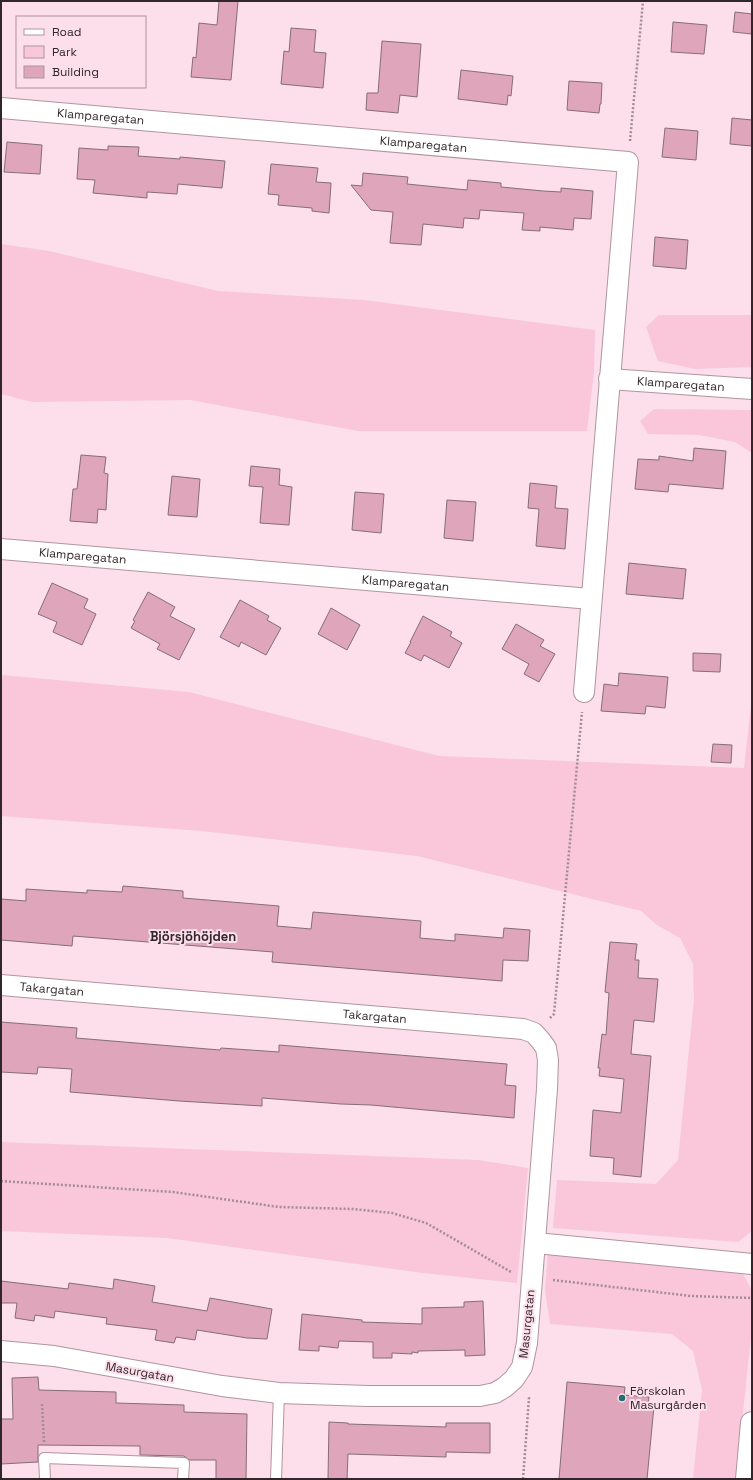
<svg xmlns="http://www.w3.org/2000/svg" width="753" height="1480" font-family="'Space Grotesk',sans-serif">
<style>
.green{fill:#fac6da}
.building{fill:#dea5bb;stroke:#866d76}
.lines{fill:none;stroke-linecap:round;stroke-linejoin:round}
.lane-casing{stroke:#b0959f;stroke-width:12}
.street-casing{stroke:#b0959f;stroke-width:22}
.secondary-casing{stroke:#b0959f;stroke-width:24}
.path{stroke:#a18d94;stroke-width:2.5;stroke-dasharray:2 2;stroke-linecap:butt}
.lane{stroke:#fff;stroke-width:10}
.street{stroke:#fff;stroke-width:20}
.secondary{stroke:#fff;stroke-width:22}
.poi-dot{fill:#226d71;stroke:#fcdfea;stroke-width:1.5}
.labels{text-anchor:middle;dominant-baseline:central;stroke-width:4;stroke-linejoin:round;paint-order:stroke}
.street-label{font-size:12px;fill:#31272b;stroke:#fcdfea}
.poi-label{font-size:12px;fill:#31272b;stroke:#fcdfea;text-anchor:start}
.neighbourhood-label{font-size:13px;font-weight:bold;fill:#31272b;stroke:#fcdfea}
</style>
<rect width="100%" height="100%" fill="#fcdfea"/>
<g class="green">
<path d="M1,244L49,251L218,291L364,300L595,330L594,372L587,431H358L190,400L32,402L1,394Z"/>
<path d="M659,315H752V367L695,369L658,361L646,327Z"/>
<path d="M654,409L752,410V453L735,442L699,435L648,434L640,421Z"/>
<path d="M1,675L189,692L439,756L744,768L752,696V1231L738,1242L553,1228L557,1180L656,1184L678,1160L694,999L693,964L680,938L657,925L641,911L417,856L202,831L1,816Z"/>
<path d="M1,1142L478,1160L528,1168L517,1283L423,1273L167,1238L1,1231Z"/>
<path d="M548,1253L741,1270L752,1291V1327L736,1479H693L702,1390L693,1351L672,1334L550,1324L545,1290Z"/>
</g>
<g class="building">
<path d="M219,1H238L231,80L191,77L193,57L196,58L199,23L217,25Z"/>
<path d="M735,12L752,14V34L733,32Z"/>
<path d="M673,22L707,25L704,54L671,52Z"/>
<path d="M291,28L316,30L314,52L326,53L323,88L281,84L284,51L289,52Z"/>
<path d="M382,41L421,44L417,97L400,95L398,113L366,110L367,93H378Z"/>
<path d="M461,70L513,76L511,96L508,95L507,105L458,99Z"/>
<path d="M569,81L602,83L601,104H600L599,113L567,110Z"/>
<path d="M732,118L752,120V146L730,144Z"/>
<path d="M665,128L698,131L696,160L662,157Z"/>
<path d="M7,142L42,145L40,174L4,172Z"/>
<path d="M108,146L139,147L138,156L180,159V157L225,161L222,188L178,184L177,194L147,192V198L93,193L95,180L77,179L79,148L108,150Z"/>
<path d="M271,164L318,168L316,182L331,183L329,213L312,211V208L278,205L279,195L268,194Z"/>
<path d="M363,173L408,177L407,184L467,190L468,180L501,183V187L543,191L561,192V188L593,191L591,219L574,218L573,230L540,227V231L522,230L524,213L480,210L479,219L464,218L463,228L423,224L421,245L390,243L393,212L371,210L351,185L362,186Z"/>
<path d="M655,237L688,240L686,269L653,266Z"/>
<path d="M694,448L726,451L723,489L669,484L668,492L635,489L638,459L659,460V456L693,461Z"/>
<path d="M81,455L106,457L104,473L108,474L106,510L98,509L97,523L70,521L73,489H77Z"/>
<path d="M251,466L280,469L279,485L292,487L289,525L260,523L263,487L249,486Z"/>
<path d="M172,476L200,479L197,517L168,515Z"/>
<path d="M530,483L557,486L555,508L568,509L565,549L536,546L539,509L528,508Z"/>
<path d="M355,492L384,494L381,533L352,530Z"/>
<path d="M447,500L476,502L473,541L444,538Z"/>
<path d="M629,563L686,569L683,599L626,594Z"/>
<path d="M52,583L88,599L84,608L96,614L82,645L53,632L57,622L38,614Z"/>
<path d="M148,592L175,607L170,616L195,629L179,660L157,649L160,644L131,628L135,621L133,620Z"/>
<path d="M240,600L269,616L267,620L281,628L266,655L241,642L239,647L220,637Z"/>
<path d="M331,608L360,625L347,650L318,634Z"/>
<path d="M423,616L452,632L450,636L462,643L449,668L424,655L421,661L405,653L411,642H410Z"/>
<path d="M516,624L544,640L540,646L555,654L539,682L524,674L529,664L502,649Z"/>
<path d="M693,653L721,654L720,672L693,671Z"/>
<path d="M619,673L668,677L665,708L646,706L645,714L601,711L604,684L618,686Z"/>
<path d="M713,744L732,745L731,763L711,762Z"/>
<path d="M123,886L183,891V898L279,906L277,926L311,929L313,912L421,921L420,938L455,941V934L503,938L504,928L530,930L528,961L503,960L502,981L272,962L273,952L73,936L72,946L1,940V899L26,901V889L87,893V890L122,892Z"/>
<path d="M610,942L637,944L635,960H639L638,978L658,979L654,1022L634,1020L631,1054L651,1056L641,1177L613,1174L614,1158L590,1156L593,1110L621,1113L624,1079L599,1076L600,1068H598L602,1034L606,1035L609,993L605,992Z"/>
<path d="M1,1022L77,1028L76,1038L220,1050L221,1048L279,1052V1045L507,1064L505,1085L516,1086L514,1118L371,1105L341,1104L262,1098V1106L179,1101L70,1092L72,1069L38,1067L37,1074L1,1072Z"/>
<path d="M114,1279L155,1286L152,1302L207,1311L210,1298L272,1309L267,1339L247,1338L197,1330L195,1340L176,1337L174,1343L155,1340L157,1330L106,1324L107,1318L55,1311L54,1318L35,1315L34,1321L15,1318L17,1303H1V1281L68,1289L69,1283L113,1289Z"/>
<path d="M483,1301L485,1355L465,1356V1350L418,1351V1353L412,1352V1354L392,1353V1358H373V1342L339,1341L338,1348L319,1346V1351L299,1350L302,1314L362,1320V1322L422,1324V1308L464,1307V1302Z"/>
<path d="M38,1377L39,1390L116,1392V1403L184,1405V1412L247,1414L246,1479H216V1460H189L184,1456L140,1455V1446L38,1445V1462L1,1464V1419H13L12,1378Z"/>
<path d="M567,1382L625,1387L624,1395L649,1397L648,1405L654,1406L647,1479H559Z"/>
<path d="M329,1422L348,1423V1424L446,1427V1423H490V1453L446,1452V1457L348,1454L347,1479H328Z"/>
</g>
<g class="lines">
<g class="lane-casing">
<g id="lane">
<path d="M45,1479L44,1458L184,1463L183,1479"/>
<path d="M276,1479L279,1393"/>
</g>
</g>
<g class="street-casing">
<g id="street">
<path id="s1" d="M1,108L628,162L584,692"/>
<path id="s2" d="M609,379L752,389"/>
<path id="s3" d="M1,549L591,599"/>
<path id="s4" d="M1,985L523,1029L534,1033L541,1041L546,1048L548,1060L547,1089L527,1343L522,1367L514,1379L505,1387L495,1393L480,1396H368L279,1393L222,1386L54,1356L1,1351"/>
<path d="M536,1243L752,1264"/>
</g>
</g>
<g class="secondary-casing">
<path id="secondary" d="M747,1479L752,1423"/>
</g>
<g class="path">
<path d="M630,141L643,1"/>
<path d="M550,1018L554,1014L582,712"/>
<path d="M1,1181L173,1192L279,1207L353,1209L392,1213L426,1223L511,1272"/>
<path d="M553,1280L691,1296L752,1298"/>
<path d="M42,1404L44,1442"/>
<path d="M523,1479L529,1398L528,1396"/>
</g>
<use href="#lane" class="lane"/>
<use href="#street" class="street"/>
<use href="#secondary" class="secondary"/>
</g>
<circle class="poi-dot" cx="622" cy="1398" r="4"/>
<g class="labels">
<g class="street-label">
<text stroke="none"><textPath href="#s1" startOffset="100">Klamparegatan</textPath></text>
<text stroke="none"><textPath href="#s1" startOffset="424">Klamparegatan</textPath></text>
<text stroke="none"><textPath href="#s2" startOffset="72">Klamparegatan</textPath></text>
<text stroke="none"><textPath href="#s3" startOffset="82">Klamparegatan</textPath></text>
<text stroke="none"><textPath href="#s3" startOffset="406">Klamparegatan</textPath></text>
<text stroke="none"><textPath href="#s4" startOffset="51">Takargatan</textPath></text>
<text stroke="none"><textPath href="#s4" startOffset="375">Takargatan</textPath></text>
<text transform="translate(527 1324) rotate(-84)">Masurgatan</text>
<text transform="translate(140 1372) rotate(10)">Masurgatan</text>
</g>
<g class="poi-label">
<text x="630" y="1391">Förskolan<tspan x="630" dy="14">Masurgården</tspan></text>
</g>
<g class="neighbourhood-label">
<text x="193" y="936">Björsjöhöjden</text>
</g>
</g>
<rect width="753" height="1480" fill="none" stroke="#31272b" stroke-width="4"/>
<rect x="16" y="16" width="130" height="72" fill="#fcdfea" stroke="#ab959e"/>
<rect x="24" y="29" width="20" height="6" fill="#ffffff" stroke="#ab959e"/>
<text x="52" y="36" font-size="12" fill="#31272b">Road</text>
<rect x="24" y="46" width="20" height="12" fill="#fac6da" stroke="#ab959e"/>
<text x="52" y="56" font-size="12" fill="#31272b">Park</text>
<rect x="24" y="66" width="20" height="12" fill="#dea5bb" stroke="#ab959e"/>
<text x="52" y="76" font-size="12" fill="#31272b">Building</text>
</svg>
